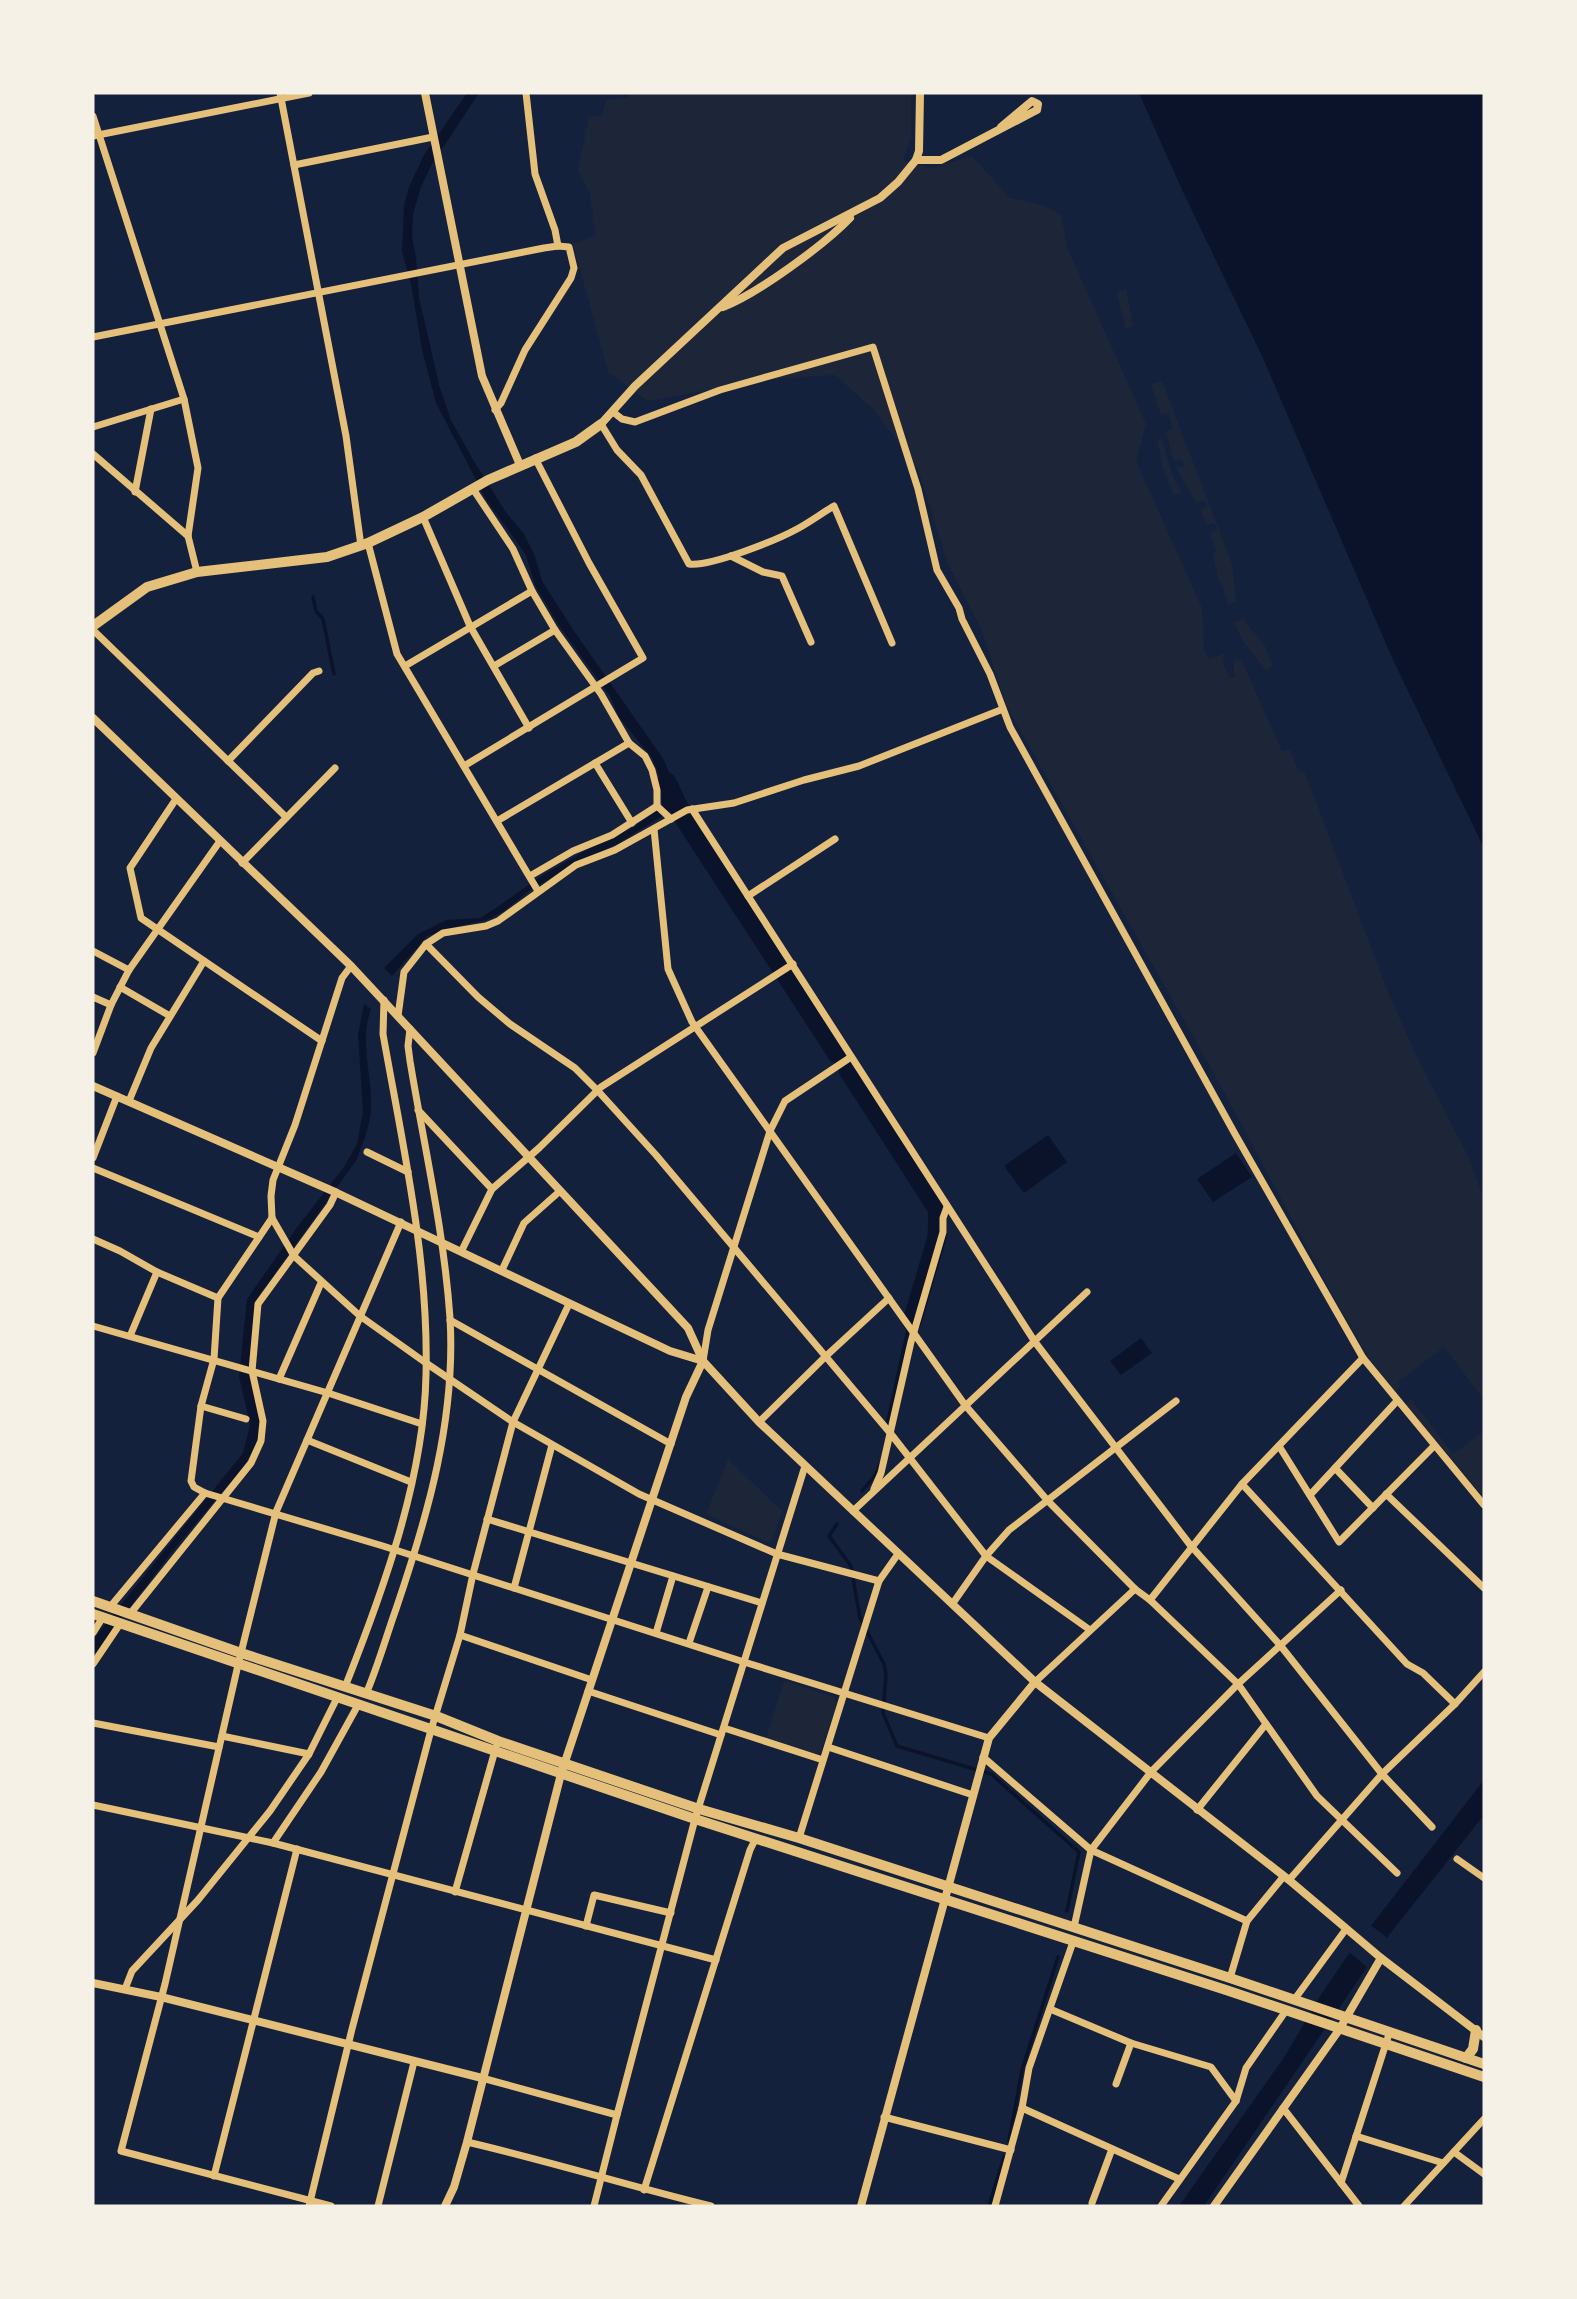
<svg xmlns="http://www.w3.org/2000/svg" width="1577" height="2299" font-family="Lato,sans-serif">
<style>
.green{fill:#1d2539}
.water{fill:#0b132b}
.pier{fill:#14213d}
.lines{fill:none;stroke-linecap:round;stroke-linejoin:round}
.stream{stroke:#0b132b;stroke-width:3.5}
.river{stroke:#0b132b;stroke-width:19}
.minor{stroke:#e5c07b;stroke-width:7}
.tertiary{stroke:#e5c07b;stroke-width:8}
.secondary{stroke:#e5c07b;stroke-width:10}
</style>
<rect width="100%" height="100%" fill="#14213d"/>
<g class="green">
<path d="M629,93H911V137L903,160L931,168L972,156L1010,198L1046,206L1061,215L1067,247L1146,424L1136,461L1202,608L1204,650L1209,659L1224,654L1223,664L1230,678L1236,676L1233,668L1235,658L1242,661L1282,751L1290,750L1298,770L1305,773L1388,992L1416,1055L1469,1158L1484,1200V1400L1444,1347L1398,1382L1401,1385L1395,1391L1370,1360L1339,1307L1216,1077L1006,705L982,631L948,564L918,469L873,409L835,375L771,379L648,401L608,372L573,244L596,235L590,194L578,170L589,117L602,115L606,100L629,97Z"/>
<path d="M1126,289L1133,326L1126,329L1117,294L1118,292Z"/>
<path d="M1162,381L1232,564L1236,601L1228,605L1222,584L1219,582L1213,555L1216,551L1210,533L1217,530L1214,523L1207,525L1200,510L1207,507L1205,500L1197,503L1176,468L1184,466L1182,459L1173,461L1166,431L1173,428L1168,413L1161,415L1151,384Z"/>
<path d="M1162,439L1172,474L1182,493L1173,495L1161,462L1158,440Z"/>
<path d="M1243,619L1265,646L1273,666L1266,670L1242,640L1234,622Z"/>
<path d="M1411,1399L1453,1454L1484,1431V1497L1406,1405Z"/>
<path d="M728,1459L782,1511L773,1539L767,1542L706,1514Z"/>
<path d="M784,1681L834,1697L837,1702L820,1753L816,1754L766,1738Z"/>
</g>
<g class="water">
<path d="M467,93H479L432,164L421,187L413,214L412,237L416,257L419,298L440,388L451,420L472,458L505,511L524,534L535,556L542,581L574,631L664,760L681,802L672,810L619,843L580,861L529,891L504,911L487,920L458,926L427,936L392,976L384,968L418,934L446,920L480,918L493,910L541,876L590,848L632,828L662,807L661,780L652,758L619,717L610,696L558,624L535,585L526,555L486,499L436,403L422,350L411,284L402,251L404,205L409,187L424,155Z"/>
<path d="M1139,93H1484V848L1393,660L1262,356L1183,192Z"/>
<path d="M364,1004L371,1009C359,1042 372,1072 371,1106C371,1124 363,1143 357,1159L255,1301L249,1363L261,1424L256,1445L244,1466L171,1553L93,1656V1641L99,1632L243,1453L250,1425L239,1376L247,1299L298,1226L344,1167L357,1144L363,1112L358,1035Z"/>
<path d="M1048,1135L1067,1162L1024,1193L1004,1166Z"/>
<path d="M1236,1153L1252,1177L1213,1202L1197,1179Z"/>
<path d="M1141,1338L1152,1353L1121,1375L1110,1361Z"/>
<path d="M1484,1780V1815L1389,1935L1204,2206H1179L1285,2056L1322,1993L1346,1958Z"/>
</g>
<path class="pier" d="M1369,1924L1389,1939L1368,1968L1348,1951Z"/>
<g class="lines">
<g class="stream">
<path d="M313,597L316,611L323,619L334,674"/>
<path d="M887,1425L908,1330"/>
<path d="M862,1491L876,1474L880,1464"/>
<path d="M837,1524L829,1536L851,1566L860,1618L884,1664L886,1674L883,1713L897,1746L991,1774L1079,1852L1067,1911"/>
<path d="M1009,2141L1022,2070L1058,1957"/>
<path d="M989,2206L1004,2157"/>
</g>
<g class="river">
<path d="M667,782L685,820L837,1054"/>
<path d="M848,1070L938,1210L937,1237L912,1322"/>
</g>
<g class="minor">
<path d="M280,93L346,436L361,546"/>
<path d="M526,93L535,174L555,230L558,246"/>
<path d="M93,116L184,399L198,468L188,536L197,572"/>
<path d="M93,136L309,93"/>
<path d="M294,165L433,137"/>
<path d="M93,337L544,248L558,246L569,247L574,268L571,278L525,350L501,403L495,410"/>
<path d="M613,412L622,419L635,422L720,390L873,347L918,489L937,570L959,608L962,619L990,674L1010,727L1235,1134L1363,1358L1484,1505"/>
<path d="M601,424L617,450L641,475L689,564C710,567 777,540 797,529C810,522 822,513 834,506L892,643"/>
<path d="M93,427L184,399"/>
<path d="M93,454L188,536"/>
<path d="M473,489L513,549L532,591L555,630L601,694L629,743L645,756L652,770L657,790V806L651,810L612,835L573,851L530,876"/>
<path d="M135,492L151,409"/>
<path d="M423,517L470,626L529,728"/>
<path d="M368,543L397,654L538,891"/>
<path d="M731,556L763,572L782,576L811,642"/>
<path d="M93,630L286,817"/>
<path d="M405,666L532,591"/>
<path d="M494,666L555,630"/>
<path d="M228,761L313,673L319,671"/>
<path d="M595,763L632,823"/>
<path d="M464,766L643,658L589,563L535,458"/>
<path d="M176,799L130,868L141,918L322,1041"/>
<path d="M657,806L671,819"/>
<path d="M692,809L1035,1342L1191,1546L1280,1645L1382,1774L1432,1827"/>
<path d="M497,821L629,743"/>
<path d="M654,829L668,969L692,1022L965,1405L1048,1501L1135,1589L1150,1600L1238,1684L1317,1796L1397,1873"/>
<path d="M242,863L335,768"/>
<path d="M748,896L835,839"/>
<path d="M426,944L478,997L510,1024L575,1068L598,1091L656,1155L891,1434L986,1556L1090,1630"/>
<path d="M93,951L129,970"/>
<path d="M351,966L342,978L295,1125L273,1180L271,1196L272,1218L294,1256L360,1316L426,1363L513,1422L639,1494L777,1554L879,1581"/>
<path d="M120,987L170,1016"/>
<path d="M93,997L111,1005"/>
<path d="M398,1016L404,972L426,944L443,933L486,926L498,921L576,865L615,850L687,810L734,803L804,780L859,766L1003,709"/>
<path d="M93,1053L111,1005L129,970L220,841"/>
<path d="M129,1101L151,1048L204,961"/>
<path d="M418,1110L492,1189"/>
<path d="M367,1152L408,1172"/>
<path d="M93,1158L117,1096"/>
<path d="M93,1168L259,1237"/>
<path d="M272,1218L218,1298L214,1359L201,1406L191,1481L194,1487L205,1493L383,1546L744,1662L989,1738"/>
<path d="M93,1239L120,1251L157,1272L218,1298"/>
<path d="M462,1250L492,1189L539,1148L601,1087L793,964"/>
<path d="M502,1270L524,1223L560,1191"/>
<path d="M450,1320L671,1444"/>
<path d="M93,1326L328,1393L422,1424"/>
<path d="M130,1336L157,1272"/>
<path d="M703,1361L708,1330L770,1131L785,1101L851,1057"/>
<path d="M279,1379L321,1283"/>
<path d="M201,1406L246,1419"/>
<path d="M759,1422L825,1357L889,1298"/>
<path d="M307,1440L411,1482"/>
<path d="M1279,1446L1339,1542L1434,1446"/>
<path d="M1335,1468L1373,1508"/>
<path d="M1242,1484L1407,1664L1423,1673L1455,1704"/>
<path d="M874,1489L881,1473L911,1342L943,1232V1218L947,1207"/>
<path d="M1386,1494L1484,1588"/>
<path d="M1310,1495L1397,1401"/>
<path d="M853,1511L1087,1292"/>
<path d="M487,1519L762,1603"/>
<path d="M514,1588L552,1445"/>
<path d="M1150,1600L1242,1484L1363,1358"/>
<path d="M953,1603L986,1556L1009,1530L1176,1401"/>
<path d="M110,1607L205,1493"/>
<path d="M130,1614L251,1463L261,1441L263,1421L252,1371L258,1304L330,1205L336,1192"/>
<path d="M93,1633L103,1617"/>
<path d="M656,1633L673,1576"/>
<path d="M460,1635L592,1680"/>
<path d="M689,1643L708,1587"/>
<path d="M93,1664L120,1624"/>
<path d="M1035,1682L1135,1589"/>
<path d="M345,1687C383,1591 424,1479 426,1375C429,1260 403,1147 383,1034L384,1000"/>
<path d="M588,1691L721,1735"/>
<path d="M366,1694C378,1666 386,1637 396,1609C428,1515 456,1418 450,1318C444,1231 424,1146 410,1061L408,1046L410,1029"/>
<path d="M93,1723L219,1747"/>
<path d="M724,1728L823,1760"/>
<path d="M222,1736L309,1754"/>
<path d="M828,1747L973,1795"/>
<path d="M983,1757L1091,1850L1247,1921"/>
<path d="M93,1805L273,1843L716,1960"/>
<path d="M1197,1810L1266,1724"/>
<path d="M799,1838L879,1581L898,1554"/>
<path d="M273,1843L321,1772L358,1705"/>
<path d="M1457,1859L1484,1878"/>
<path d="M1289,1880L1382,1774L1455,1704L1484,1672"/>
<path d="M455,1892L496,1747"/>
<path d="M586,1926L594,1895L671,1913"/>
<path d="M1074,1927L1091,1850L1151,1772L1238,1684L1341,1590"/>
<path d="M1230,1978L1247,1921L1284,1876"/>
<path d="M125,1989L132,1971L198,1900L270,1811L309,1754L337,1698"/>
<path d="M1294,2000L1346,1929"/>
<path d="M1050,2009L1131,2043L1211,2067L1236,2101"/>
<path d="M482,2078L617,2115L695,1819L805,1466"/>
<path d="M1116,2084L1131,2043"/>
<path d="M1022,2108L1179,2179"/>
<path d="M1283,2108L1359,2206"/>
<path d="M884,2117L1011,2150"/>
<path d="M1356,2136L1443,2163"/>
<path d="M467,2142C549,2161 629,2186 711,2206"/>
<path d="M1454,2152L1484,2174"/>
<path d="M214,2176L297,1849"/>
<path d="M1341,2183L1390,2031"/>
<path d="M644,2190L750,1850L756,1838"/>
<path d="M1092,2203L1112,2149"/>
<path d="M309,2206L352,2029L431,1730L460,1635L473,1574L513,1422L569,1304"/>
<path d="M331,2206L121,2151L165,1984L238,1665L276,1512L401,1222"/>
<path d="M378,2206L414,2062"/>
<path d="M594,2206L617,2115"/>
<path d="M995,2206L1022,2108L1029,2068L1073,1942"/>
<path d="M1161,2206L1236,2101L1246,2068L1285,2012"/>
<path d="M1404,2206L1484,2119"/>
</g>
<g class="tertiary">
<path d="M425,93L482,376L520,465"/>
<path d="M916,160H941L1033,112L1037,110L1038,104L1032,101L1001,127"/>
<path d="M723,307C757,294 824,245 850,218"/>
<path d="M601,424L635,386L783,248L880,198L898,182L916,160L919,151L920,93"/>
<path d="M93,718L351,966L688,1328L703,1361L759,1422L1035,1682L1289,1880L1381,1958L1484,2037"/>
<path d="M93,1086L335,1192L670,1351L703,1361L686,1397L561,1774L467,2142L454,2187L445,2206"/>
<path d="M93,1983L161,1997L482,2078"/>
<path d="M861,2206L989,1738L1035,1682"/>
<path d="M1214,2206L1339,2030L1381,1958"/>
</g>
<g class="secondary">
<path d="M93,626L147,587L197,572L327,557L368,543L423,517L488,480L576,442L601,424"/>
<path d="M93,1601L241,1653L436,1716L498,1741L699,1809L799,1838L1230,1978L1484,2064"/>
<path d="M93,1614L695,1819L1226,1990L1484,2077"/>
<path d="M1466,2058L1473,2049L1476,2030"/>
</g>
</g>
<rect width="1577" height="2299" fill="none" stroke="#f6f1e7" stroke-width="189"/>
</svg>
